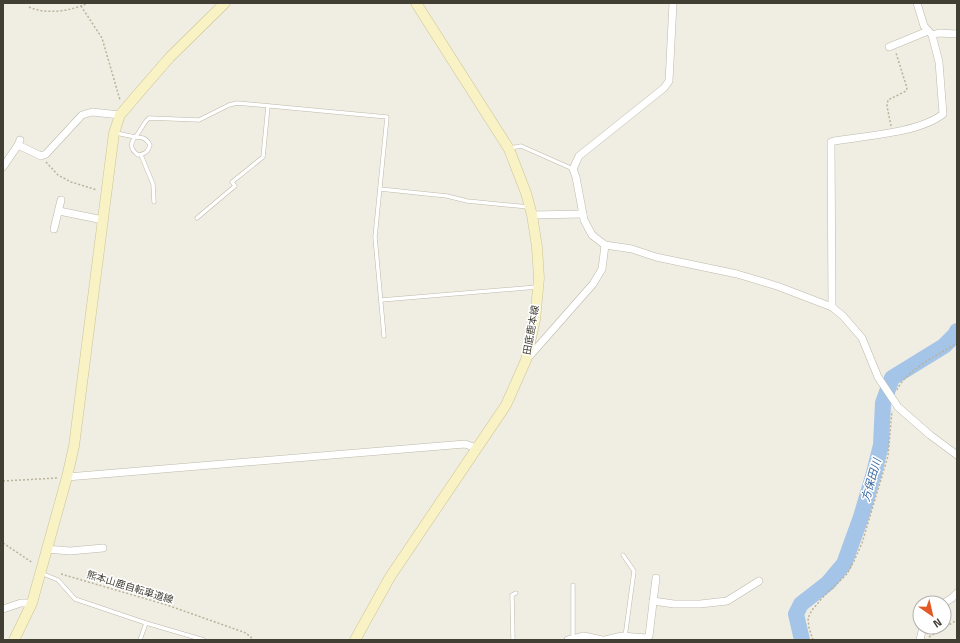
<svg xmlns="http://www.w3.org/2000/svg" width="960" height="643" font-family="'Titillium Web','Noto Sans JP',sans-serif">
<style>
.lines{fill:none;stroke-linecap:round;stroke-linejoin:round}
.river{stroke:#a4c4e8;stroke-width:16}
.lane-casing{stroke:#bdb9aa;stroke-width:4.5}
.street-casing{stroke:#bdb9aa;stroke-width:8}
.secondary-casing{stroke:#cbc497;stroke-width:11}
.path{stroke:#bab39a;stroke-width:1.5;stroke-dasharray:2 2;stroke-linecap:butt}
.lane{stroke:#fff;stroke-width:3.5}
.street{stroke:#fff;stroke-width:7}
.secondary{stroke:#f8f2c5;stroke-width:10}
.labels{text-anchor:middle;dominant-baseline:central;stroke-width:3;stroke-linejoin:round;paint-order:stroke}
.street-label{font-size:10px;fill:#413e34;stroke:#fff}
.water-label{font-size:11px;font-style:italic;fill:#3968a1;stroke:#fff}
</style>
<rect width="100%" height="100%" fill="#f0ede3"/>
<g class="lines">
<path class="river" d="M802,640L796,614L801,604L828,583L844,564L861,517L874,473L881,445L883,403L892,378L944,346L955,335L957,331"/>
<g class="lane-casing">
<g id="lane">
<path d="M116,133L135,137C141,131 143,123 149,118L199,120L229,105L237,103L387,117L375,237L384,336"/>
<path d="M135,137C143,137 146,138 150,145C148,152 145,154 138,155C130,149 130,144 135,137Z"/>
<path d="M510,148L521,146L573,169"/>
<path d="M141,155L153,184L154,202"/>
<path d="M380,189L447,196L467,201L529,207"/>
<path d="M197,218L235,186L232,182L263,157L268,106"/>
<path d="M381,300L537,287"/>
<path d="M623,555L634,571L625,637"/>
<path d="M41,573L58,580L75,599L146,623L204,640"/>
<path d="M573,585V639"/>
<path d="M140,640L146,623"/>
<path d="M513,640L512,595L516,593"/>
</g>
</g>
<g class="street-casing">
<g id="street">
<path d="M673,3L669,81L664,88L579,156L573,169L576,177L584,220L592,235L605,245L632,249L656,257L737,274L777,286L832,307L843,316L862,338L878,377L898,407L930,435L957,455"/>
<path d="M932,35L939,33L957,34"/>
<path d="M889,47L928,31"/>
<path d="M18,145L41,156L46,154L82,115L92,112L120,115"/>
<path d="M3,167L18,145L20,140"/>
<path d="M59,211L103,220"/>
<path d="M532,215L583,214"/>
<path d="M54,229L61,200"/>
<path d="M832,307L831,142L834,141C864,136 919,133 943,114L939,62L932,35L924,26L917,3"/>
<path d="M527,359L593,284L602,269L605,245"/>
<path d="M67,477L465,444L476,448"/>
<path d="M46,549L70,551L103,548"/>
<path d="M653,601L674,604H700L727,601L759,581"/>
<path d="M944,603L952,598L957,593"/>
<path d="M3,609L21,603H32"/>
<path d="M568,640L584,636L602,640"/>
<path d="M605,640L622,636L646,638L649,636L656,578"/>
<path d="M920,640L923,627"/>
</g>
</g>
<g class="secondary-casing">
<g id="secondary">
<path d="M14,640L32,603L67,477L74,446L114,133L120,115L137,95L170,57L225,3"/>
<path d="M355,640L390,577L506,405L526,360L535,320L539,278L537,247L532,215L526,193L509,149L416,3"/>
</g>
</g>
<g class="path">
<path d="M81,6L102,38L120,100"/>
<path d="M29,7C47,15 71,11 88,3"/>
<path d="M891,126L887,106L888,100L906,91L907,88L896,53"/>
<path d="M46,162L58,175L71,182L97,190"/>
<path d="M897,390C906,370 938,355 957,343"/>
<path d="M3,481L57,478"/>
<path d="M3,543L33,563"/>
<path d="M61,574L167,605L246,633L254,640"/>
<path d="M929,637L957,620"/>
<path d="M813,640L809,628L808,618L812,610L824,596L847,574L854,561L862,543L888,456L892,411"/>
</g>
<use href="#lane" class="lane"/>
<use href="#street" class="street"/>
<use href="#secondary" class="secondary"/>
</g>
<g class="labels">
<g class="street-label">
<text transform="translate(531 330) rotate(-80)">田底鹿本線</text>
<text transform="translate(130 587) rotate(17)">熊本山鹿自転車道線</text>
</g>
<g class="water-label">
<text transform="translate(871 480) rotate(-74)">方保田川</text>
</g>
</g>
<rect width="960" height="643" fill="none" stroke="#413e34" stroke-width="8"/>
<g transform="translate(932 615) rotate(146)"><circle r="19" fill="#ffffff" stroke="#b3b2ae"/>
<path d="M0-3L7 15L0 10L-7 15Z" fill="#e45a26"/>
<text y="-6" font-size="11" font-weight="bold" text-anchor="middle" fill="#413e34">N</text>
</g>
</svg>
